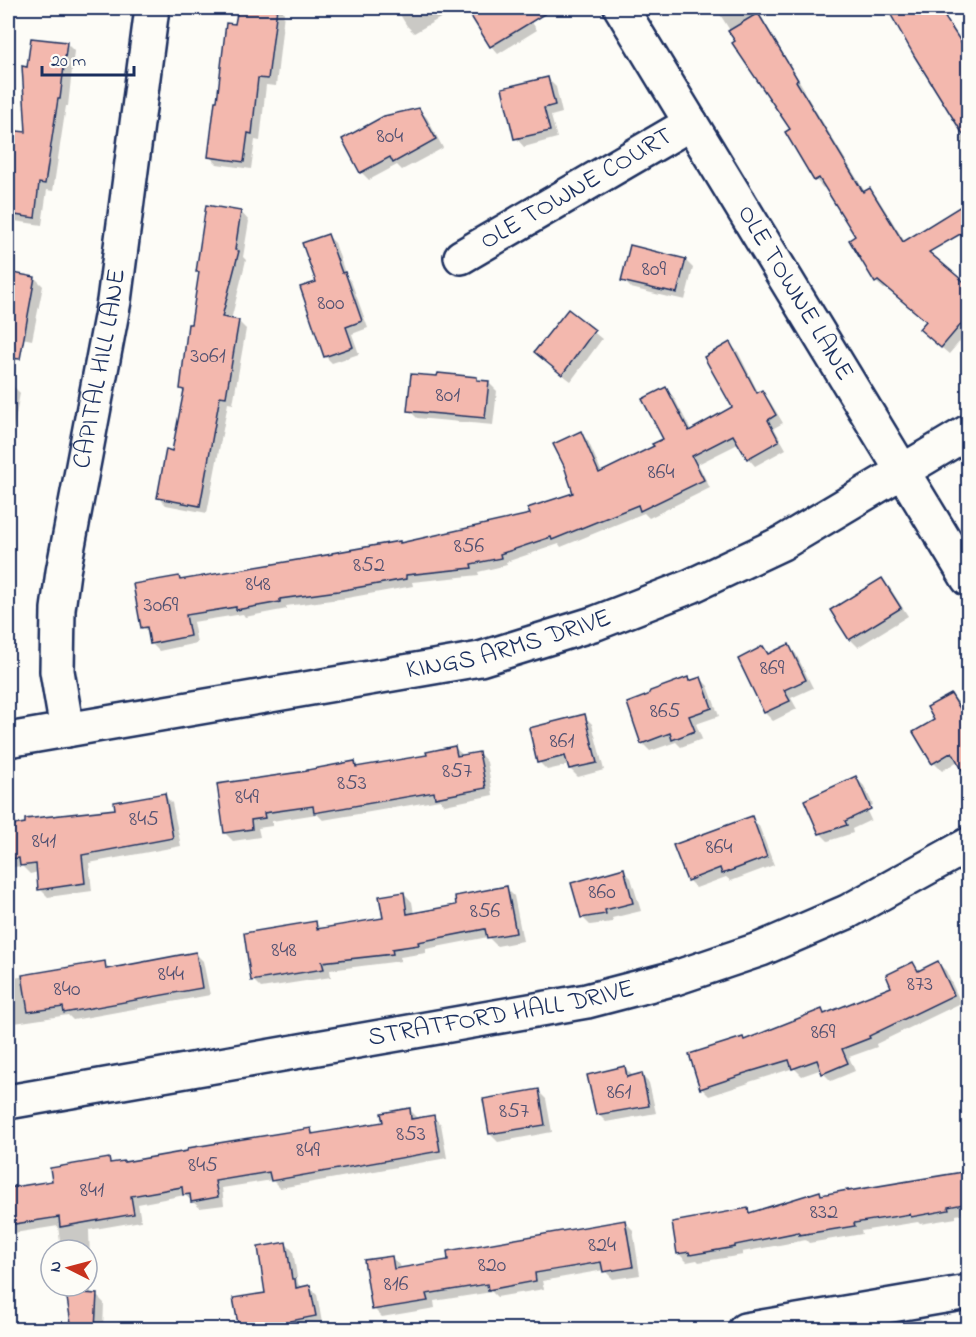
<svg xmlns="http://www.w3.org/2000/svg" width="976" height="1337" font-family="'Indie Flower',sans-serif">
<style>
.shadow{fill:#0003}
.building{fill:#f3b8ae;stroke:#1b2f5e;stroke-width:1.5}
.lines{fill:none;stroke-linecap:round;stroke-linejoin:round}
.minor-casing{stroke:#1b2f5e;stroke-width:38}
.minor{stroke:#fdfcf7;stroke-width:33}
.labels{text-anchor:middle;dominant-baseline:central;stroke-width:5;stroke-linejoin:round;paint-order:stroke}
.number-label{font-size:22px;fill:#515172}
.street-label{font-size:26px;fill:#1b2f5e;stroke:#fdfcf7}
</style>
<rect width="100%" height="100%" fill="#fdfcf7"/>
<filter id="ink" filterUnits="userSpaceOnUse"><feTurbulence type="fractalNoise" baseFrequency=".0167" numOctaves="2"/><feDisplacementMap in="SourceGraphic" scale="12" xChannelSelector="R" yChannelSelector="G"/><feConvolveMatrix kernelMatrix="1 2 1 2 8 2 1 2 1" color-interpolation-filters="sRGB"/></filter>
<g filter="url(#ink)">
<g class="shadow">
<path d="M239,8H283V11L284,13L276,86L266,85L260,141L255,140L251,169L217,164L209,156L218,103Z"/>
<path d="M396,8H458L414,33L407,26Z"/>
<path d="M467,8H527L533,19L531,21L537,30L498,54L491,46Z"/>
<path d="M716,8H756L804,89L803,90L865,192L869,190L877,197L905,242L968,288V332L949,354L929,337L927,321L887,288L884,289L876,282L857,237L826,186L823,188L816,180L787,133L792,130Z"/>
<path d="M888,8H933L950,37L955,34L963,42L968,52V154L960,139L965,135Z"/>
<path d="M66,43L74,51L68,106H66L53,191L47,190L42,225L8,220V145L9,131L27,134L28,69Z"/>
<path d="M548,79L556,87L562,113L551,116L557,138L524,147L516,138Z"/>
<path d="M419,109L427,118L443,148L402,170L397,165L369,180L361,172Z"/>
<path d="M241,212L249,221L243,257L246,260L231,320L238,321L246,329L233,404L228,403L207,513L166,505L158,497L173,452L185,392L181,389L200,274L197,271Z"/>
<path d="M328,236L335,243L346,276L351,281L368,328L352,334L359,354L332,363L325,356L318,283Z"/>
<path d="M685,260L693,268L685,300L672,297V298L631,288L623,280Z"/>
<path d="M8,273L35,278L43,286L32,340L8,335Z"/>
<path d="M568,311L602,339L571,381L543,360L536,352Z"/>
<path d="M730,344L738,352L759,394L762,392L769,400L783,423L774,428L786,449L755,466L748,458L740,443L698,464L710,488L649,518L644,513L561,547L559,544L506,562L507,565L478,572L479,575L412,582L413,586L347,598L286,606L287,609L245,617L243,614L193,622L197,643L159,651L151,643L149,634L143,627L179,577L182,581L401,545L531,515L575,494L581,433L588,441L602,473L656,447L665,439V389L673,396L692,432L734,408Z"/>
<path d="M476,379L480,382L489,383L497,391L493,425L417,418L409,410Z"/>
<path d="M8,384L12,385L20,393L8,460Z"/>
<path d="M882,580L890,588L908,616L858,647L850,639Z"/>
<path d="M788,646L796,654L813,688L791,698L797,709L773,721L765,713L740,659L763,648L770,655Z"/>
<path d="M700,678L708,686L719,716L696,724L702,739L681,747L676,742L650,751L642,743L649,696L688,679L690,682Z"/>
<path d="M951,695L959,703L968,720V766L958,761L942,771L934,763L915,733L937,720Z"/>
<path d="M584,716L592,724L604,770L578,777L570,769L569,765L547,770L539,762Z"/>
<path d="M455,748L464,756L479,753L487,762L493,795L445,805L440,800L323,820L317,814L272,821V826L258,828L260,837L233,841L225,833L309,772L354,763L359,768L429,756Z"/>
<path d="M856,778L864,786L873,805L866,809L871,820L852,829L853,833L828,841L820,833Z"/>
<path d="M164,795L172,803L181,846L89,863L92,891L48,897L40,889L38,872L30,874L22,866L14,867L12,865L8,866V827L117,811Z"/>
<path d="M751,818L759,826L774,865L731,881L726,877L696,888L688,880Z"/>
<path d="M623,870L631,878L641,911L612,918L613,922L590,925L582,917Z"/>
<path d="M506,888L514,896L523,941L497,946L488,937L426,949V953L400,957L401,961L330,970L331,977L261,988L253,980L315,923L322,930L385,919L404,893L412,902L414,914L458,906Z"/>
<path d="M195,953L203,961L210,995L73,1020L68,1015L8,1024V979L104,963L111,970Z"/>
<path d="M938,963L946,971L961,1003L876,1044L877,1047L849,1057L855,1071L831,1081L823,1073L822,1069L802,1076L794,1068L749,1082V1083L709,1096L701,1088L743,1039L745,1041L822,1010L826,1015L893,988L913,964L921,971Z"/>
<path d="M625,1068L633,1076L641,1075L649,1083L656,1113L606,1122L598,1114Z"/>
<path d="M538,1091L546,1099L552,1132L498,1142L490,1134Z"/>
<path d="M409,1109L417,1117V1120L433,1117L441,1124L447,1158L280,1188L272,1180L222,1188L224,1205L200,1208L185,1195L138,1204L141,1221L89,1230L91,1295L97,1296L104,1303L103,1330H74L67,1286H87V1250H61L58,1226L8,1234V1190L54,1183L108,1159L113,1164L311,1130L316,1135L384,1123Z"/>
<path d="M968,1172V1212L956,1215V1218L920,1224L918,1222L861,1231L862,1234L809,1243L806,1240L742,1252L743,1255L699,1262L697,1260L687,1262L679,1254L748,1210L752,1214L820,1192L823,1196Z"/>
<path d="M625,1222L633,1230L640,1275L613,1279L604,1270L542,1281L544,1289L497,1297L492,1292L434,1301L435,1308L382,1317L374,1309L391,1257L399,1265L400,1269L450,1261Z"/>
<path d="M286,1244L293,1251L298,1284L302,1288L310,1287L317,1294L322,1323L296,1328V1330H240L235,1299L266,1294Z"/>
</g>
<g class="building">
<path d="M238,8H277L268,79L258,78L252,134L248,133L244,162L208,157L215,101H217L226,23L235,24Z"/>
<path d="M466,8H554L490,47Z"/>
<path d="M887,8H939L963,45L969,54V144L915,57Z"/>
<path d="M758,13L798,80L796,81L863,192L870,188L903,242L969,201V229L929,252L969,286V315L941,348L919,329L926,321L878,281L875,283L849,240L855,236L819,178L814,181L785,132L790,129L732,43L735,41L728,31Z"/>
<path d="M31,38L67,42L60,99H58L45,184L39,183L35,218L8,214V130L26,132L22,66L27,67Z"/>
<path d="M548,77L555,105L544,108L550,131L514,139L502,88Z"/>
<path d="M419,108L436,139L393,163L390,157L360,173L342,139L384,116Z"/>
<path d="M206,205L241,211L235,250L239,251L222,317L239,320L226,397L220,396L200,506L157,498L166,449L172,451L184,390L180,389L188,324H191L199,272H196Z"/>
<path d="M328,234L342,273L345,272L362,321L346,327L353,347L324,357L300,287L316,282L302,243Z"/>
<path d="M630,245L686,259L677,293L664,290V291L621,281Z"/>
<path d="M8,272L35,277L20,359L8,358Z"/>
<path d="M568,309L595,330L562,375L534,352Z"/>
<path d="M730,342L757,393L762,390L776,415L768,420L779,441L747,459L733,435L692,456L704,480L640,511L638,505L552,540L551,537L500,554L501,558L471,564L472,568L406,575V579L338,591L280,599V602L236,610V607L186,615L190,636L150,644L147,627L141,628L133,584L179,576L180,580L332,554V553L400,541V543L530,514L527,508L573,493L564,466L553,444L581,431L599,473L654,446L652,444L663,439L642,399L666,387L689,431L732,407L704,357Z"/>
<path d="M438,373L477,377V380L489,381L485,418L407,411L411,374L437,376Z"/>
<path d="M882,578L901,608L849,640L830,610Z"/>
<path d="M789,644L806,680L784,690L790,701L764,713L738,659L763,646L768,654Z"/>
<path d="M688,677L689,681L701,677L712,708L689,716L695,731L672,740L670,733L641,744L627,703L648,695L650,691Z"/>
<path d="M951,694L969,723V782L952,752L932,764L913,732L934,720L927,707Z"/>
<path d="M585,714L597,763L569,769L565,756L537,763L529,728Z"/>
<path d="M455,746L457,756L479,752L486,788L435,798L434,792L314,813L313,806L264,813L265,818L251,820L252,829L224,833L217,784L307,771V770L355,761L356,767L427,755L426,752Z"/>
<path d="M856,776L871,809L845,821L847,825L819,834L804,800Z"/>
<path d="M165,793L173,838L82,855L85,883L38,890L36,864L20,866L19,858L8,859V826L25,823V819L115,809L114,802Z"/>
<path d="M752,816L767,857L722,874L720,868L687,881L673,845Z"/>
<path d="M624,868L633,903L605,910L606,914L581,918L571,883Z"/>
<path d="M507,886L516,933L487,938L485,929L418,942L419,945L392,949L393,954L322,962L324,969L251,981L244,933L316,921L317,929L383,918L379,896L404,892L407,914L456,905L455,896Z"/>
<path d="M196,952L202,988L64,1013L63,1007L28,1012L22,975L105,961L106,969Z"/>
<path d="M938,961L954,995L869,1036L870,1038L842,1049L848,1063L822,1074L817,1060L792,1069L789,1060L742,1074V1075L700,1089L689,1054L743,1037L744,1040L822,1009L824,1014L891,987L886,975L913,962L918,971Z"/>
<path d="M625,1066L627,1077L642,1073L649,1106L596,1115L587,1075Z"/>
<path d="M539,1089L545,1125L489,1134L483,1099Z"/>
<path d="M410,1108L411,1119L434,1115L440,1151L271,1181L269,1172L215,1181L218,1197L191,1202L190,1194L183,1195L182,1187L131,1196L134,1214L60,1227L59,1217L8,1225V1188L52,1181L50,1168L109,1158L110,1163L124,1161V1162L187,1151L188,1148L311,1128L312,1134L383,1122L381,1113Z"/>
<path d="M969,1171V1203L948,1207L949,1210L911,1217L910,1214L854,1223L855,1226L799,1235V1232L735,1245V1247L690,1255L689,1252L677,1254L672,1222L748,1208L749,1213L820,1191L821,1195L848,1190V1191Z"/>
<path d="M625,1220L633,1267L603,1272L601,1262L535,1273L536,1281L488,1290L487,1284L426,1294L428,1301L372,1310L364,1260L392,1256L394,1269L448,1260L447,1251Z"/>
<path d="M286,1242L292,1279H295L296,1288L310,1285L316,1316L290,1321V1325L251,1329H239L233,1298L265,1293L258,1247Z"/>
<path d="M66,1292L97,1294L95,1329H72Z"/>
</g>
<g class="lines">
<g class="minor-casing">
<g id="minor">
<path id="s1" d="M621,8L968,579"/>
<path id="s2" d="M461,257L691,123"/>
<path id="s3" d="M67,730L57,671L58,609L63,572L114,301L152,8"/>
<path id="s4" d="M8,740L480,659L596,623L691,586L782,543L968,432"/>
<path id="s5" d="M8,1102L587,1001L675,978L761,949L847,912L968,845"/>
<path d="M745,1330L968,1292"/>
</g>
</g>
<use href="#minor" class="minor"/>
</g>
</g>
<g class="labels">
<g class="number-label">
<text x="390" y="137">804</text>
<text x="654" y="270">809</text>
<text x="331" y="304">800</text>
<text x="208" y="357">3061</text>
<text x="448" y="396">801</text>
<text x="661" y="473">864</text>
<text x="469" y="547">856</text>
<text x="369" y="566">852</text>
<text x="258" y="585">848</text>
<text x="161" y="606">3069</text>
<text x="772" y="669">869</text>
<text x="665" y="712">865</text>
<text x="562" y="742">861</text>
<text x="457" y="772">857</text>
<text x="352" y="784">853</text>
<text x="247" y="798">849</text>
<text x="144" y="820">845</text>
<text x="44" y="842">841</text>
<text x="719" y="848">864</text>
<text x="602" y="893">860</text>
<text x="485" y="912">856</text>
<text x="284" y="951">848</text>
<text x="171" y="975">844</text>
<text x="920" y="985">873</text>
<text x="67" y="990">840</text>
<text x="823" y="1033">869</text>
<text x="619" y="1093">861</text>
<text x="514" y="1112">857</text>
<text x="411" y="1135">853</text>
<text x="308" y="1151">849</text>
<text x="203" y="1166">845</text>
<text x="92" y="1191">841</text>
<text x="824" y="1213">832</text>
<text x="602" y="1246">824</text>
<text x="492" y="1266">820</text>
<text x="396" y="1285">816</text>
</g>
<g class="street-label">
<text stroke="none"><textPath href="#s2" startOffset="134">OLE TOWNE COURT</textPath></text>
<text stroke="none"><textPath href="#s1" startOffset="334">OLE TOWNE LANE</textPath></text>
<text stroke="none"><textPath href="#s3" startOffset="366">CAPITAL HILL LANE</textPath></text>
<text stroke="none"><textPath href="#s4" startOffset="510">KINGS ARMS DRIVE</textPath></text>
<text stroke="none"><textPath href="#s5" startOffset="501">STRATFORD HALL DRIVE</textPath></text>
</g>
</g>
<rect width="976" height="1337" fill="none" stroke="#fdfcf7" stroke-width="30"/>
<rect x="15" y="15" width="946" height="1307" fill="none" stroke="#1b2f5e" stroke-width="2" filter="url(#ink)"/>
<g transform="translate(69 1268) rotate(276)"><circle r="28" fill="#fdfcf7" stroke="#a3aaba" stroke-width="1.5"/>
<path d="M0-4.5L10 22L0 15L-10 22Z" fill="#c8321e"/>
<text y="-9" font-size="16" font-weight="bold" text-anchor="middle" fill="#1b2f5e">N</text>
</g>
<path d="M42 66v9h92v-9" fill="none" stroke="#1b2f5e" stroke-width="3"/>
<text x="51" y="66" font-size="18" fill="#1b2f5e" stroke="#fdfcf7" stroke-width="4.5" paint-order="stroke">20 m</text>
</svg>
